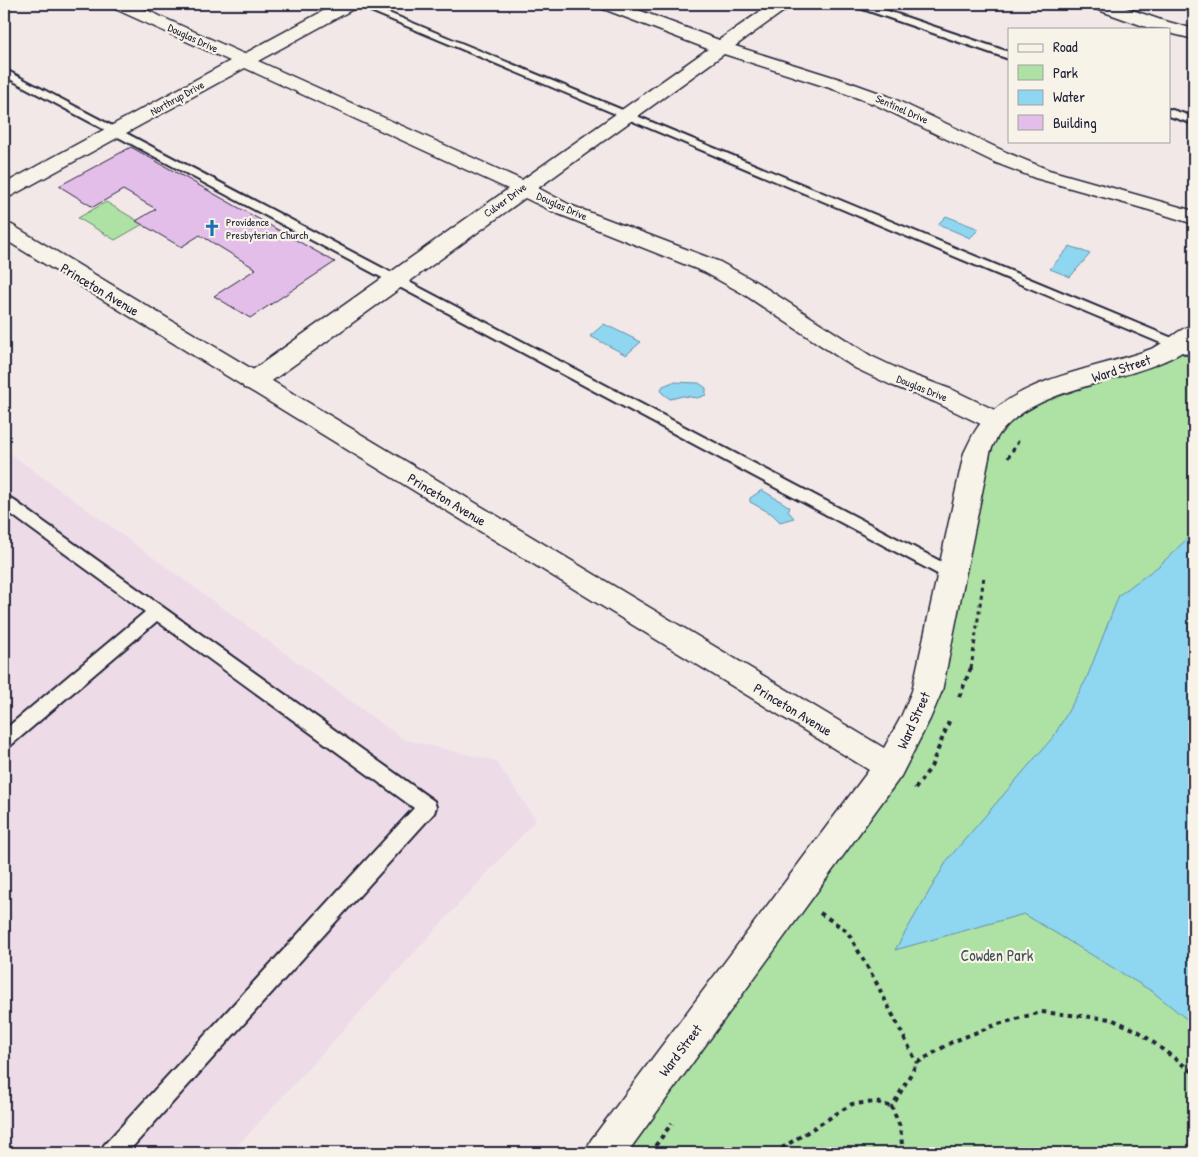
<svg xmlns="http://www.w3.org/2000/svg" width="1198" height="1157" font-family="'Patrick Hand',sans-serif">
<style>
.built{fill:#eedbe8}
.green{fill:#ade2a4;stroke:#688270}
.water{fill:#8fd6f0;stroke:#638ea8}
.building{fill:#e3bee9;stroke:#22223b}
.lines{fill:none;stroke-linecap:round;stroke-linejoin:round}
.service-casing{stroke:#22223b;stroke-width:4}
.minor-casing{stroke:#22223b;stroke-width:3}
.tertiary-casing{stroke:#22223b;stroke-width:3}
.path-far1{stroke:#22223b;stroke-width:3;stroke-dasharray:4 4;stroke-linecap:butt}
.path{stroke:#22223b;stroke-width:4;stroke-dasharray:4.5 4.5;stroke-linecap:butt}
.service{fill:#f7f3e8;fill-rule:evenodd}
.minor{fill:#f7f3e8;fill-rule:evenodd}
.tertiary{fill:#f7f3e8;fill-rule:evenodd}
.labels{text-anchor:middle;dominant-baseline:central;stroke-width:4.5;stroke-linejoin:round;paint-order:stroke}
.far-street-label{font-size:11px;fill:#22223b;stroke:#f7f3e8}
.far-poi-label{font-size:11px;fill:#22223b;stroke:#f7f3e8;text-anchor:start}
.street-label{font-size:14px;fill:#22223b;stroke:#f7f3e8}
.near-park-label{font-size:16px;fill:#455255;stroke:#f7f3e8}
</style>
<rect width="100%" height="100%" fill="#f3e8e8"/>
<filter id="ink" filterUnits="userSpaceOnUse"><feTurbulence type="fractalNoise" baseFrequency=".02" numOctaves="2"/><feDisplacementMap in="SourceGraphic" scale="10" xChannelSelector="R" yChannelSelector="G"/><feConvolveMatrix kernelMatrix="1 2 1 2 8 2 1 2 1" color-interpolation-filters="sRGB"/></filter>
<g filter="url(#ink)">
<path class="built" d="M4,449L403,739L496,761L536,820L231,1153H4Z"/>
<g class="green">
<path d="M106,202L143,224L115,240L78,218Z"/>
<path d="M1193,339L1194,1153H604L887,772L961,534L1002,415Z"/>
</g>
<g class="water">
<path d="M946,216L979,229L970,238L938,224Z"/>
<path d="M1070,246L1090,254L1070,277L1050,269Z"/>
<path d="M604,324L641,342L626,355L590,336Z"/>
<path d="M673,382L699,383L706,388V395L697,398L683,396L670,399L662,393L661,389L663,386Z"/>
<path d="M762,490L790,507L788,511L794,518L780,522L772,514L750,502V498Z"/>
<path d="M1194,532V1025L1153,992L1024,914L895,950L948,859L1054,736L1086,680L1119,595L1160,565Z"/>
</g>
<path class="building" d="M131,147L335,262L250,318L214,296L256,269L200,235L181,247L136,221L156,209L123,190L93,207L59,186Z"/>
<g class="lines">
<g class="service-casing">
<g id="service">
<path d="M354,4H367L1194,347V357Z"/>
<path d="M853,4H867L1009,52V59L854,6Z"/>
<path d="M4,69L957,570L959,574L957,578L951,580L945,578L4,76Z"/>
<path d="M1169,109L1194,117V124L1169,116Z"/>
<path d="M4,495L9,497L434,801L436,807L434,813L127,1153H101L104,1145L414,808L157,621L10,746L4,749V730L145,612L4,509Z"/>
</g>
</g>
<g class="minor-casing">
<g id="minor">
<path d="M110,4H133L244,54L336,4H358L355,8L258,61L522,180L708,49L601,8L598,4H622L719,40L771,4H791L788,8L735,46L849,82L888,96L1008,153L1049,170L1194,211V224L1149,210L1035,178L994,162L874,104L836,90L724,54L538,188L570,205L720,262L758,283L871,356L907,373L953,390L1005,415L1008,421L1005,427L996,430L987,427L935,402L891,385L855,368L742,293L704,272L556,213L525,198L262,388L253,390L244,388L241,382L244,376L508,189L245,68L11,196L4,198V184L230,61L113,8Z"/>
<path d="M1090,4H1115L1161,20L1194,29V39L1169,33V29L1149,28L1093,8Z"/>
</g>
</g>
<g class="tertiary-casing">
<path id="tertiary" d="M4,224L12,225L884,748L901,717L912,691L964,453C969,443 974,431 981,423C1022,376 1095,370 1151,349C1166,343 1178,329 1194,324V344C1141,385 1037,381 998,436C995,441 992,447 990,453L942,691L930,719L901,776L627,1153H585L591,1140L869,770L4,239Z"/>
</g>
<g class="path-far1">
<path d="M1008,458L1019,440"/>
<path d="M971,669L984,576"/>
</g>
<g class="path">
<path d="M959,697L971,668"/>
<path d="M915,789L931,767L950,719"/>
<path d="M820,913L847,931L876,982L917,1063"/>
<path d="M650,1153L672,1123"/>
<path d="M774,1153L852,1104L877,1102L892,1107"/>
<path d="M903,1153L900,1127L892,1107L917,1063L952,1042L995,1025L1041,1012L1111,1019L1138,1031L1194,1073"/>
</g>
<use href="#service" class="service"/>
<use href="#minor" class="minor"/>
<use href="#tertiary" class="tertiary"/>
</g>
</g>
<defs>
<g id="church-bare" transform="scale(1.35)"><path d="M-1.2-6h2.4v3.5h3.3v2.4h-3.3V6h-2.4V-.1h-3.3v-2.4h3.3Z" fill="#1f6fb2" stroke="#f7f3e8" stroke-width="2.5" paint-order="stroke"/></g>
</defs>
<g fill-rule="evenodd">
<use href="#church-bare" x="212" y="228"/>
</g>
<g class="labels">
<g class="far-street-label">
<text transform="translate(193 38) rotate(25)">Douglas Drive</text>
<text transform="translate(177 98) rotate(-29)">Northrup Drive</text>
<text transform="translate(902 109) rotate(24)">Sentinel Drive</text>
<text transform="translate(505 200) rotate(-36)">Culver Drive</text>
<text transform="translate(562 206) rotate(24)">Douglas Drive</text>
<text transform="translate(922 388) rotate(22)">Douglas Drive</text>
</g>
<g class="far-poi-label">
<text x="226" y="222">Providence<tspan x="226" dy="13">Presbyterian Church</tspan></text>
</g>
<g class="street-label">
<text transform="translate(100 289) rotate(31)">Princeton Avenue</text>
<text transform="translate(1121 368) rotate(-18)">Ward Street</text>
<text transform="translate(447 499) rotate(31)">Princeton Avenue</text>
<text transform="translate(793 709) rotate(31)">Princeton Avenue</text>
<text transform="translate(913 720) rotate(-66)">Ward Street</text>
<text transform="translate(680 1050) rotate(-53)">Ward Street</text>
</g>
<g class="near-park-label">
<text x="997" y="955">Cowden Park</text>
</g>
</g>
<rect width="1198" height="1157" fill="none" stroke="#f7f3e8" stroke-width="20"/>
<rect x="10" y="10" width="1178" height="1137" fill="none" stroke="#22223b" stroke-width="2" filter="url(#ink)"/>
<rect x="1008" y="28" width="162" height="115" fill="#f7f3e8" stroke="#a29fa3"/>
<rect x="1018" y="44" width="25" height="8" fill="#f7f3e8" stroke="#a29fa3"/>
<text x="1053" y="52" font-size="15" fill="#22223b">Road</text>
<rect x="1018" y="65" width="25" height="15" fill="#ade2a4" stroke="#a29fa3"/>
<text x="1053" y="78" font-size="15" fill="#22223b">Park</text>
<rect x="1018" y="90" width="25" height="15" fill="#8fd6f0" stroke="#a29fa3"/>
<text x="1053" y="102" font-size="15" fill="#22223b">Water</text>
<rect x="1018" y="115" width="25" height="15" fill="#e3bee9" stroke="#a29fa3"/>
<text x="1053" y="128" font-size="15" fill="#22223b">Building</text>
</svg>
